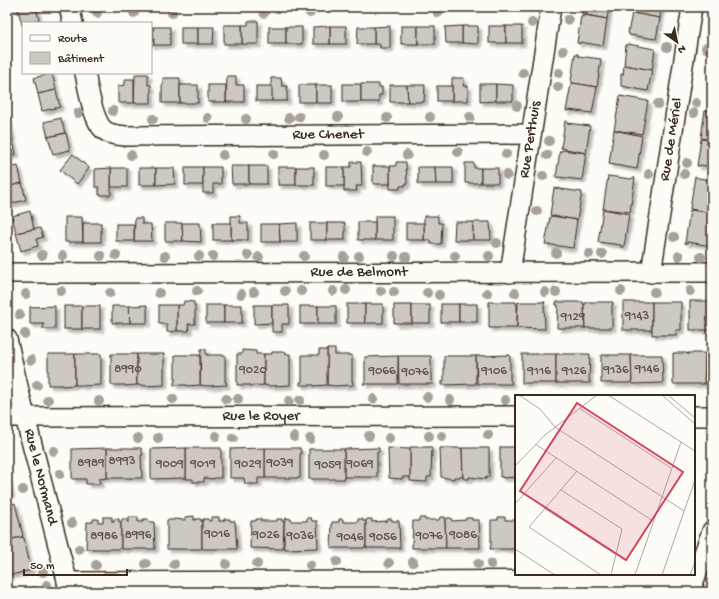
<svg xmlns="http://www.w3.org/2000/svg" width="719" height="599" font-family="'Gochi Hand',sans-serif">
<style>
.building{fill:#cdc8c2;stroke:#3b2a1e;filter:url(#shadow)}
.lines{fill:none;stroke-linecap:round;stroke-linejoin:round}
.minor-casing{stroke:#3b2a1e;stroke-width:22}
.minor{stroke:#fdfcf7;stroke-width:19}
.tree{fill:#a9a199}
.labels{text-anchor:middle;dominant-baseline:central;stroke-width:3;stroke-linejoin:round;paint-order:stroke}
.number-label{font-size:13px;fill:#605247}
.street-label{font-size:15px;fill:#3b2a1e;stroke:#fdfcf7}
.inset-road{fill:none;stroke:#afa8a0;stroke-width:1}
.view{fill:#d1495b;fill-opacity:0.15;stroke:#d1495b;stroke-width:2}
.inset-edge{fill:none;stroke:#3b2a1e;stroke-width:2}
</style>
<defs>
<filter id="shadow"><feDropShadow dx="3.5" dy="3.5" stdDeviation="1" flood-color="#0004"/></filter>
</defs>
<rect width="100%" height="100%" fill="#fdfcf7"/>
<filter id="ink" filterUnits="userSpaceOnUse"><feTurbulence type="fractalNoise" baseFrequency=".025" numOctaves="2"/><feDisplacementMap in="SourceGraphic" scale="8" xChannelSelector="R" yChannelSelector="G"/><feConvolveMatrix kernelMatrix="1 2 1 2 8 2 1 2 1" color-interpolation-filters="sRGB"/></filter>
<g filter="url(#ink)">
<g class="building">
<path d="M12,7H26L13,10Z"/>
<path d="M26,7H36L39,20L23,23L22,25L18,9Z"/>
<path d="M583,7H609L607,19L582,14Z"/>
<path d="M633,7H661L660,18L632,13Z"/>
<path d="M632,13L660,18L656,39L629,35V33H628Z"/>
<path d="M584,15L607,19L603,46L580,42V44L577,43L581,16L583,17Z"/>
<path d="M248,21H258V44H242V25H248Z"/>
<rect x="224" y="25" width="18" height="19"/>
<rect x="330" y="26" width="16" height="18"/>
<path d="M330,26V44H313V27Z"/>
<path d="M390,26V48H380V44H374V27Z"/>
<rect x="401" y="26" width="17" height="18"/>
<rect x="418" y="26" width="17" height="18"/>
<path d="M462,26H478V44L462,43Z"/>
<path d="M462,26V43H446L445,27Z"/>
<rect x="489" y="26" width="17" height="17"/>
<rect x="506" y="26" width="16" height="17"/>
<path d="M151,27H153L154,45H151Z"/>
<path d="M153,27H170V45H154Z"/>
<rect x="181" y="27" width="17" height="17"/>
<path d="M198,27H214L213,44H198Z"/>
<rect x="269" y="27" width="17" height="17"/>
<rect x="286" y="27" width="16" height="17"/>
<path d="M358,27H374V44H357Z"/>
<path d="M628,44L655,49L652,70L624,65L626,45Z"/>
<path d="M575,54H578V56L601,59L597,87L573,83L571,81Z"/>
<path d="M624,65L652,70L648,91L621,86V74L623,75Z"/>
<path d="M52,73L56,90L38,94L34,78Z"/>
<path d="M135,74H148V85H151V103H134Z"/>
<path d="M712,74V101H708Z"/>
<path d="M227,76H236V85H244V102H226Z"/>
<path d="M163,78H180V103H162V85H163Z"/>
<path d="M271,78H281L282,86H287V101H272Z"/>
<path d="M452,78H464L463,86H468V101H452Z"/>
<path d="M125,79H134V103H118V86L125,85Z"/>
<path d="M573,83L597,87L592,113L569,110V111H566L571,84Z"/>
<rect x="343" y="84" width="18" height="18"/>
<path d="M361,84H379V87H382V95H379V102H361Z"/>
<path d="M480,84H496V101L480,102Z"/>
<path d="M496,84L513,85V101H496Z"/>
<rect x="180" y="85" width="18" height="18"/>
<rect x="208" y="85" width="18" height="17"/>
<rect x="299" y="85" width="17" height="17"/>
<rect x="316" y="85" width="16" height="18"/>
<path d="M390,85H407L408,102H390Z"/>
<path d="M407,85H425L424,102H408Z"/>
<rect x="256" y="86" width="16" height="15"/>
<rect x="437" y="86" width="15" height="15"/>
<path d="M56,90L60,107L42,111L38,94Z"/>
<path d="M620,96L648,101L642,134L614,130Z"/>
<path d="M705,110L712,112V140L701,138Z"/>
<path d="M61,118L65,133L48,137L44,122Z"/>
<path d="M8,119L12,137L7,138V120Z"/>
<path d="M565,121H567V123L590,126L586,153L561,148Z"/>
<path d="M614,130L642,136L637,169L609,164Z"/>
<path d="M66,133L70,150L53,154L48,137Z"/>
<path d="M12,137L16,154L7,157V138Z"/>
<path d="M701,139L712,140V167L700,165V166H697Z"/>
<path d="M562,150L586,153L582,180L558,177V178L556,177L560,151H562Z"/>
<path d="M73,154L89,168L77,184L60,170Z"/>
<path d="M351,162H361L362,186H356L357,191H344V167H351Z"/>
<path d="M396,162H406L407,184H405V186H400V189H390V166H396Z"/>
<path d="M465,163H474V168H481V183H465Z"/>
<path d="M18,166L22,183L7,187V168Z"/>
<path d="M231,166H249V184H232Z"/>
<rect x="249" y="166" width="18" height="18"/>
<rect x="373" y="166" width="17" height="18"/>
<rect x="185" y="167" width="18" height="18"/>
<path d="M203,167H221V184H213V193H203Z"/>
<rect x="278" y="167" width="18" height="18"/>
<rect x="296" y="167" width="18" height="18"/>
<rect x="326" y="167" width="18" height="19"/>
<path d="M418,167H435L436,184H418Z"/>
<path d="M435,167H453V184H436Z"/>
<rect x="111" y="168" width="16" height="19"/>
<path d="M111,168V195H99V187H95V169Z"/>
<rect x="139" y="168" width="17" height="17"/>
<path d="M156,168H174L175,184L156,185Z"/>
<rect x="481" y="168" width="17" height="15"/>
<path d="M608,176L631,179L632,178H635L630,212L603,209Z"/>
<path d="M695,176L698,178L712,180V213L690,209Z"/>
<path d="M22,183L26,200L9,204L7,197V187Z"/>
<path d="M554,188L582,192L577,220L550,215Z"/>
<path d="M603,209L629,214L624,247H621V245L598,242Z"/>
<path d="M690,210L712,213V246L687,242V244L685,243Z"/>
<path d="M30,211L34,229L16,233L12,216Z"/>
<path d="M231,216H240V223H248V240H231Z"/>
<rect x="375" y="216" width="18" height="24"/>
<path d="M424,216H438V223H442L441,244H431V240H424Z"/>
<path d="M552,216L577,220L573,248L545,244L550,217Z"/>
<path d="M65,217H82L83,242H65Z"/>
<path d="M135,218H142V224H151L152,241H134Z"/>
<rect x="358" y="222" width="17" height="18"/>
<path d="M455,222H473V240H454Z"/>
<path d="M473,222H490L491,240H473Z"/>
<rect x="83" y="223" width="18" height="19"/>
<path d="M165,223H182L183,241H165Z"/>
<path d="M182,223H200L201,242L183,241Z"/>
<rect x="213" y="223" width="18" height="17"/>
<path d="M297,223V242H280L279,224Z"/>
<rect x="310" y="223" width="17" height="17"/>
<rect x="327" y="223" width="18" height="17"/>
<rect x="406" y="223" width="18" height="17"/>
<rect x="116" y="224" width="18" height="17"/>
<path d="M261,224H279L280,242H261Z"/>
<path d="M40,228L43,237L36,239L38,246L21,251L16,233Z"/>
<path d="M184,301L194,302V306L195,305V324H188L189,331H177V305H183Z"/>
<rect x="690" y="301" width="22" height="29"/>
<path d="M489,302H516V304H517V328H489Z"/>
<path d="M518,302H545L544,305L545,329L517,328Z"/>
<path d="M556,302H583L584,304L585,328H557L558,305H556Z"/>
<path d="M586,302H613V305H612V328H585L584,304H586Z"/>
<rect x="623" y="302" width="29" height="28"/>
<path d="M652,302H681V330H676V335H652Z"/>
<rect x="347" y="304" width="18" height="19"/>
<rect x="365" y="304" width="18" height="19"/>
<rect x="441" y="304" width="18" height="18"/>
<rect x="459" y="304" width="18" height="18"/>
<path d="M147,305V323H130L129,306Z"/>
<path d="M159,305H177V331L167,332V324H159Z"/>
<rect x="206" y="305" width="18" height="18"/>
<rect x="224" y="305" width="18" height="18"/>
<path d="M254,305H272V323L254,324Z"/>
<path d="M272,305H289V324H282V332H272Z"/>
<rect x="394" y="305" width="18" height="18"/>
<rect x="412" y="305" width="18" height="18"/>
<path d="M55,306V329H43L44,324H30V307Z"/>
<rect x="64" y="306" width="18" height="23"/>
<rect x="82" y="306" width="18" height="23"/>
<path d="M112,306H129L130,323H112Z"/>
<rect x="300" y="306" width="18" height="18"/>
<rect x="318" y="306" width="18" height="18"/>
<path d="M201,349H206V355H225V382H226L227,385L207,386L200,385Z"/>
<path d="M327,349H335V355H352V382H353V385L334,386L327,385Z"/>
<path d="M242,350L256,351V354H264V385L251,386V385H237V354H242Z"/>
<path d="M319,350H327V385L314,386V385H300V382H302V355H319Z"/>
<path d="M272,352H286V354H290V385L271,386L264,385V354H272Z"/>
<path d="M673,353H687L688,355V353H705L704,384H673Z"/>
<path d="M48,354H75V385L62,386V385H48Z"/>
<path d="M75,354H101V385L81,386V385H75Z"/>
<path d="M111,354H137V385L125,386V385H111Z"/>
<path d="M137,354H164V385L144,386V385H137Z"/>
<rect x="522" y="354" width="34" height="29"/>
<path d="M556,354H590L589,381H590V383H556Z"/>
<path d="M175,355H200V385L187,386V385H174V382H175Z"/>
<path d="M510,355V380L511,381L512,384H478L477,382L476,356Z"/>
<path d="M601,355H631L632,382H630V383H601Z"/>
<path d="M631,355H662L663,383L633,384L632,382Z"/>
<rect x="705" y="355" width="7" height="29"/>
<path d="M398,356H431V381H432L433,384H399Z"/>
<path d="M398,356V383L397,384H363L365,381V357Z"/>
<path d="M444,356H476V384L442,385V381H444Z"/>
<path d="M410,447H432L431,477H427V482L410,481Z"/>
<path d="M500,447H516V477L503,478V477H500Z"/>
<path d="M107,448H141L143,455H141L142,478H107Z"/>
<path d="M107,448V478L99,479L100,484H86V479H72V449Z"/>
<path d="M186,448H221V478H214V479L204,478V482H193V479H186Z"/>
<path d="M186,448V478L151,479V449Z"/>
<path d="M265,448H300V450H301V454H300V478H265Z"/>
<path d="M265,448V478H258V484H245L244,478H230V449Z"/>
<path d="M379,448V452H377V477H344V449Z"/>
<path d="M388,448L410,449V477H402V479L389,478Z"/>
<path d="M440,448H462L463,477H454V479L441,477Z"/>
<path d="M462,448H489V477H486V479L469,477V479H464L463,477Z"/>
<rect x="309" y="449" width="35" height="30"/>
<path d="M7,476L11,494L8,495L7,493Z"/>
<path d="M15,503L23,536L22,537L7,540V507L12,505V504Z"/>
<path d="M194,516V520H195V519H201V521H202V548L201,549H167V520H174V519L185,520V517Z"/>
<path d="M103,517H112V522H114V519H119V522H121V548L119,549H86L87,522H93V519H98V522H103Z"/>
<path d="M129,517H138V522H143V519H148V522H154L155,549H122L121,548V522H122V519H127V522H129Z"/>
<path d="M211,517H219V521H224V519H230V521H235L237,549H203L202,548V521H203V519H208L209,521H211Z"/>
<path d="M440,517H445V519L446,548H412L413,521H419V518H425V520H439Z"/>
<path d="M498,517H505V520H516V549H490L491,545V520H498Z"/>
<path d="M286,518L291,519V521H307V518H311L312,521H317L318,548L285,549V547H284V521H285Z"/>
<path d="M447,518H451L452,521L466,520V518H472V520H479L480,548H446L445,519H447Z"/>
<path d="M256,519H261V521H277V519H282V521H284L283,549L250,548L251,521H256Z"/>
<path d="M339,519H343V522H358V519H363V521H366V547H364V548H331L332,522H339Z"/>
<path d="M367,519H372V522L387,521L388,519H392V521H399L400,548H367V547H366V521Z"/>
<path d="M22,537L24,538L31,570L7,576V540Z"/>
<path d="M36,587L37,592H16Z"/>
</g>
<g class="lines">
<g class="minor-casing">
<g id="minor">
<path d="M69,7L73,23"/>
<path id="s1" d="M85,73C88,88 93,121 104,130C110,135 118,135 125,136L531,134"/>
<path id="s2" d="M7,273L712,272"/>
<path id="s3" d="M510,273L551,7"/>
<path id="s4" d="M651,273L692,7"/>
<path id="s5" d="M7,339L25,417L70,592"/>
<path d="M694,416H712"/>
<path id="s6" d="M7,417L516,416"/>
<path d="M67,582L663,580L694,581"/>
<path d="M690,592L712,531"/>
</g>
</g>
<use href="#minor" class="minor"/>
</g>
<g class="tree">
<circle cx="97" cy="13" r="5"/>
<circle cx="134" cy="13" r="5"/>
<circle cx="172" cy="13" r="5"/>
<circle cx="264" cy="13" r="5"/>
<circle cx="310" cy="13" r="5"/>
<circle cx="438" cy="13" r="5"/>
<circle cx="568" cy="20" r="5"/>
<circle cx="532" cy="23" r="5"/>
<circle cx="667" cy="47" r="5"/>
<circle cx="706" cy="48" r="5"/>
<circle cx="563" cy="51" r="5"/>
<circle cx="523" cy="73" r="5"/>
<circle cx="559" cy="73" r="5"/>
<circle cx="558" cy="87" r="5"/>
<circle cx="696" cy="103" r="5"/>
<circle cx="658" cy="104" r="5"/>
<circle cx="517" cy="106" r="5"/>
<circle cx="113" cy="111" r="5"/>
<circle cx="78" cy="113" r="5"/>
<circle cx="694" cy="113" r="5"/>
<circle cx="299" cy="117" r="5"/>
<circle cx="338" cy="117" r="5"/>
<circle cx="430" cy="117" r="5"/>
<circle cx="470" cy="117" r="5"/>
<circle cx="208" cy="118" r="5"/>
<circle cx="289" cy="118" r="5"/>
<circle cx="387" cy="118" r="5"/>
<circle cx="153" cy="119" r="5"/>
<circle cx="246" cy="119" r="5"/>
<circle cx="549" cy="141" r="5"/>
<circle cx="367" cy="152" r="5"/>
<circle cx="458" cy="152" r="5"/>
<circle cx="274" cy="154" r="5"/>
<circle cx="506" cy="154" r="5"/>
<circle cx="131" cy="155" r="5"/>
<circle cx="223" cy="155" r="5"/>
<circle cx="324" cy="155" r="5"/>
<circle cx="407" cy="155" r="5"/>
<circle cx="547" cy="155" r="5"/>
<circle cx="687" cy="163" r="5"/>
<circle cx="649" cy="174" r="5"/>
<circle cx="684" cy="174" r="5"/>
<circle cx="507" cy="175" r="5"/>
<circle cx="543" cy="176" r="5"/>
<circle cx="537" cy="211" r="5"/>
<circle cx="674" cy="237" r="5"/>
<circle cx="497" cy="243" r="5"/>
<circle cx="556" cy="253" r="5"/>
<circle cx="589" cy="254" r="5"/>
<circle cx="602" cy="254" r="5"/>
<circle cx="42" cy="255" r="5"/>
<circle cx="116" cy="255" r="5"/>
<circle cx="248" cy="255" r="5"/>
<circle cx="63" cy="256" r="5"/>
<circle cx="101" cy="256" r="5"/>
<circle cx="165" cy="256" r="5"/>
<circle cx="199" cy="256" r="5"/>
<circle cx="213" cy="256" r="5"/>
<circle cx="304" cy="256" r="5"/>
<circle cx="359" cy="256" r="5"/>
<circle cx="394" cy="256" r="5"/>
<circle cx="455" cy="256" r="5"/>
<circle cx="489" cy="256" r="5"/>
<circle cx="679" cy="256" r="5"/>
<circle cx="259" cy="257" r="5"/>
<circle cx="344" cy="257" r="5"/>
<circle cx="406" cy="257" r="5"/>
<circle cx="701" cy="257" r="5"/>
<circle cx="346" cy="290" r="5"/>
<circle cx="61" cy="291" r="5"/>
<circle cx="197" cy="291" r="5"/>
<circle cx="285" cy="291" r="5"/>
<circle cx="301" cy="291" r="5"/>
<circle cx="333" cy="291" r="5"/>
<circle cx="381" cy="291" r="5"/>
<circle cx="621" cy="291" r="5"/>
<circle cx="690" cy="291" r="5"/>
<circle cx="254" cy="292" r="5"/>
<circle cx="394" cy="292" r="5"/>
<circle cx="545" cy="292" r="5"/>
<circle cx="556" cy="292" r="5"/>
<circle cx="654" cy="292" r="5"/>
<circle cx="110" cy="293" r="5"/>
<circle cx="159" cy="293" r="5"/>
<circle cx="427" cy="293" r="5"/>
<circle cx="487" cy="293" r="5"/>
<circle cx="515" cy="293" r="5"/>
<circle cx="26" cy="294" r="5"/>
<circle cx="241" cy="294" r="5"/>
<circle cx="439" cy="295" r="5"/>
<circle cx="20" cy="315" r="5"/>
<circle cx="25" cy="334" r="5"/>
<circle cx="31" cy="360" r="5"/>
<circle cx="37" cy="385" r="5"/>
<circle cx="427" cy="397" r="5"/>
<circle cx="173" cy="399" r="5"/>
<circle cx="226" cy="399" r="5"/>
<circle cx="238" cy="399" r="5"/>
<circle cx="373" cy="399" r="5"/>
<circle cx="48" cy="400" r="5"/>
<circle cx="300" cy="400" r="5"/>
<circle cx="450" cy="400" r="5"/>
<circle cx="505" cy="400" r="5"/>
<circle cx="99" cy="401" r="5"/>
<circle cx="289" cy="401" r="5"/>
<circle cx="488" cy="435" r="5"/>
<circle cx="216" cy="436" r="5"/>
<circle cx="369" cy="436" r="5"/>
<circle cx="429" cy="436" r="5"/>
<circle cx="442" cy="436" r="5"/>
<circle cx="294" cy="437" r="5"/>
<circle cx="138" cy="438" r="5"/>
<circle cx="158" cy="438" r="5"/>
<circle cx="233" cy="438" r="5"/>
<circle cx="389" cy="438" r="5"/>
<circle cx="310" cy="439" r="5"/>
<circle cx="54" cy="451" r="5"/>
<circle cx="60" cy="474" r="5"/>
<circle cx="23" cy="490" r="5"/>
<circle cx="72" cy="523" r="5"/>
<circle cx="79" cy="549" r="5"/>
<circle cx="337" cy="562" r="5"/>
<circle cx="413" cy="562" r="5"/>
<circle cx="389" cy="563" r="5"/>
<circle cx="146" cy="564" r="5"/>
<circle cx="174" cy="564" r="5"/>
<circle cx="226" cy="564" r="5"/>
<circle cx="257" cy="564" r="5"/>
<circle cx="478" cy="564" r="5"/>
<circle cx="491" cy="564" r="5"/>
<circle cx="96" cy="565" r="5"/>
<circle cx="310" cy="565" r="5"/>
<circle cx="43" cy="572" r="5"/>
<circle cx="47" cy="585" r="5"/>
</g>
</g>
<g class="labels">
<g class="number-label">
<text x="637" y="316">9143</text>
<text x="573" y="317">9129</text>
<text x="128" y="369">8990</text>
<text x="647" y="369">9146</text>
<text x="253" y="370">9020</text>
<text x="616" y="370">9136</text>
<text x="382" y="371">9066</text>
<text x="494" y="371">9106</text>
<text x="539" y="371">9116</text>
<text x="574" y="371">9126</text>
<text x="415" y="372">9076</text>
<text x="122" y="461">8993</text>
<text x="91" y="463">8989</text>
<text x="280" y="463">9039</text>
<text x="170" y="464">9009</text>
<text x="203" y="464">9019</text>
<text x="248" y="464">9029</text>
<text x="360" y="464">9069</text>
<text x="328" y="465">9059</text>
<text x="217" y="534">9016</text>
<text x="138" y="535">8996</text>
<text x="266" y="535">9026</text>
<text x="463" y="535">9086</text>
<text x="104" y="536">8986</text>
<text x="300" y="536">9036</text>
<text x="429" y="536">9076</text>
<text x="350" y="537">9046</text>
<text x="383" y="537">9056</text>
</g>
<g class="street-label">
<text stroke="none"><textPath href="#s1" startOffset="286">Rue Chenet</textPath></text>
<text stroke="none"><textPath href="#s3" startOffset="135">Rue Perthuis</textPath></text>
<text stroke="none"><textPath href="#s4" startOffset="135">Rue de Mériel</textPath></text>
<text stroke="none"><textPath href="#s2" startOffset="352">Rue de Belmont</textPath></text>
<text stroke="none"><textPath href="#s6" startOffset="254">Rue le Royer</textPath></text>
<text stroke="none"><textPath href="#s5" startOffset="142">Rue le Normand</textPath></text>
</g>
</g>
<g transform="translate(515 395)">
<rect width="180" height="180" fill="#fdfcf7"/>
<path class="inset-road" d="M4,0L25,14L40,32L169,116M93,0L180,56M147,0L180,29M153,0L180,23M64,13L156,73M20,49L138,126M0,71L30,40L82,0M62,76L14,132L86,180M46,95L107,134L96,180M0,109L41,63M29,113L100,159M0,154L40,180M120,180L166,47M147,180L180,85M175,180L180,167"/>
<path class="view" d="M62,8L168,77L111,165L5,96Z"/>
<rect width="180" height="180" class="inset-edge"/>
</g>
<rect width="719" height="599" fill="none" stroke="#fdfcf7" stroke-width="24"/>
<rect x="12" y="12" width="695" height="575" fill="none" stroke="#3b2a1e" stroke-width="1.5" filter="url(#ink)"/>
<rect x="22" y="22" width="130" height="52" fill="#fdfcf7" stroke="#afa8a0"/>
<rect x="30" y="35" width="20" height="6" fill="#fdfcf7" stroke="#afa8a0"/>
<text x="58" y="42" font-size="12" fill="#3b2a1e">Route</text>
<rect x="30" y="52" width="20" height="12" fill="#cdc8c2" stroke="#afa8a0"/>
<text x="58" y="62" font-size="12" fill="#3b2a1e">Bâtiment</text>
<g transform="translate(677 42) rotate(147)" stroke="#fdfcf7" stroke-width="3" paint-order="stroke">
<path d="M0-3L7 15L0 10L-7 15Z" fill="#3b2a1e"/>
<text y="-6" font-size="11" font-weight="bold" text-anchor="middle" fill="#3b2a1e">N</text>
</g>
<path d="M24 569v6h103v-6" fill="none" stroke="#3b2a1e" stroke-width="2"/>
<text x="30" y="569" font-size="12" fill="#3b2a1e" stroke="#fdfcf7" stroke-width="3" paint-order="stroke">50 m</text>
</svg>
